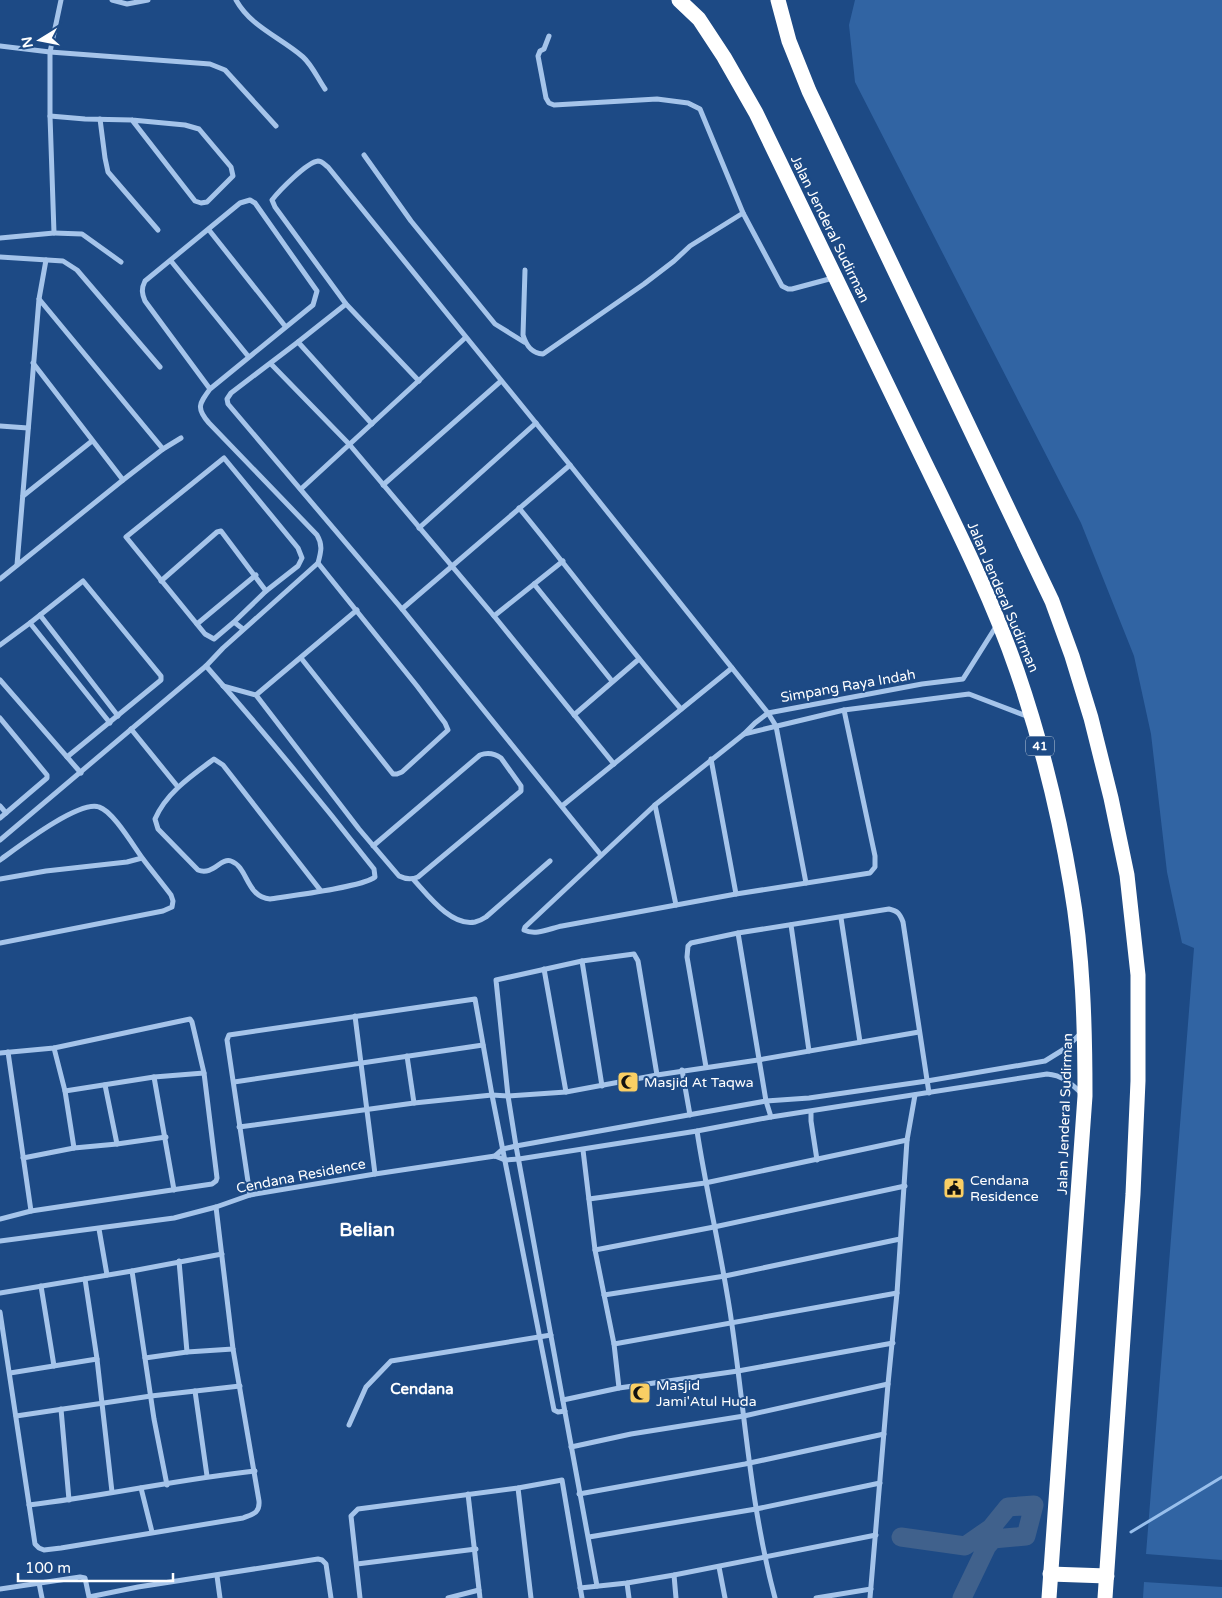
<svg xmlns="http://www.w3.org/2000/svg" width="1222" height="1598" font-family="'Varela Round',sans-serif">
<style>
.green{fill:#3164a3}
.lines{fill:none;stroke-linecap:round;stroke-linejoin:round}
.stream{stroke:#98bfec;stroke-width:3}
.river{stroke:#40618c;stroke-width:19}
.street{stroke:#a5c4ea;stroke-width:5}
.highway{stroke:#fff;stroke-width:15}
.labels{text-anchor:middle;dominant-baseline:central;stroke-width:4;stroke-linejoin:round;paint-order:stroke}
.shield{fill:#1d4a85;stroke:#bbc9da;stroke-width:1}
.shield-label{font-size:12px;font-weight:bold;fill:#fff}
.street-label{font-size:14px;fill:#fff;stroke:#1d4a85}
.poi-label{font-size:14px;fill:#fff;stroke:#1d4a85;text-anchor:start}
.neighbourhood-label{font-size:15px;font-weight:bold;fill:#fff;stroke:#1d4a85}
.district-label{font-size:19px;font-weight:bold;fill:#fff;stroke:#1d4a85}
</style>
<rect width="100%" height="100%" fill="#1d4a85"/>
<g class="green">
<path d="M855,0H1222V1560L1146,1554L1194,948L1182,943L1167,872L1151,734L1134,656L1081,523L855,82L849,25Z"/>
<path d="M1144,1582L1222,1587V1598H1143Z"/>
</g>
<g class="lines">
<path class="stream" d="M1131,1532L1222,1477"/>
<path class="river" d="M901,1537L965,1546L991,1528L1008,1507L1034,1505L1026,1536L993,1539L987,1546L962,1598"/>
<g class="street">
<path d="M61,0L50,52L210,64L225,70L276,126"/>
<path d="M112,0L127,4L148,0"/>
<path d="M236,0C251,27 280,37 303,57C312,65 318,79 325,89"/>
<path d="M549,36L544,49L540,51L538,56L546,98L549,103L554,105L657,99L688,103L700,109L743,213L782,286L788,289H792L833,278"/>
<path d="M0,46L50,52V116L54,233L0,238"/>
<path d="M50,116L85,119L132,120L185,125L199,129L231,167L233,176L207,202L201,203L195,201L132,120"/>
<path d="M100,119L105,158L108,172L158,230"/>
<path d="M364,155L411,221L495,324L524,342"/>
<path d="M209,230L285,326"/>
<path d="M54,233L82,234L121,262"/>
<path d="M0,257L63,261L77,270L160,367"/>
<path d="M171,261L248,356"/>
<path d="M525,270L523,335C526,345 531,353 543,354L644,284L674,261L690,246L743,213"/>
<path d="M39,299L163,449"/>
<path d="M346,304L298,342L372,424"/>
<path d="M298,342L231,393L227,399L228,404L402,609L601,855"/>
<path d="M33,363L123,480"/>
<path d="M271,364L349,444L494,616L614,764"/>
<path d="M419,381L346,304L275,207L272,200C279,191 307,162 318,161C322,161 325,165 328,167L570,465L768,713L776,726L806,883"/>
<path d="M0,426L28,428"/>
<path d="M383,485L501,381"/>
<path d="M301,489L465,338"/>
<path d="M23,496L92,441"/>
<path d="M519,508C574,575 625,644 681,709"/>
<path d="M419,528L536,423"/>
<path d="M17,565L39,299L46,260"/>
<path d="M0,579L123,480L163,449L181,438"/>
<path d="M161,581L217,532L221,531L266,591"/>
<path d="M534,584L612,681"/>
<path d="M402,609L570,465"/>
<path d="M40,615L118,716"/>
<path d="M494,616L563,561"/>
<path d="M234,622L214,639L205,634L126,537L224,458L298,548L302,558L298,566L266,591L234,622L243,629"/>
<path d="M30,623L110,723"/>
<path d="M197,624L256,575"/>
<path d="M0,645L30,623L83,581L161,676V680L67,757"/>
<path d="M301,658L393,774H397L402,772L448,730L445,723L417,686L318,563"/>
<path d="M206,666C264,732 320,800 374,869L375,877C363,887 290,896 270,899C246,897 248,867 231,861C221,857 213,876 198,870L158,829L155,819C166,793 191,776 214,759L223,765L321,891"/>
<path d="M0,680L81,773"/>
<path d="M223,686L256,695L359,829L399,876C405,879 411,880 418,877L521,791V786L501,758C494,753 488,752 480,755L373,846"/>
<path d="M256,695L357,610"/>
<path d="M844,710L875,856V867L870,873L736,894L562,926C551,928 536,936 524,930L525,927L655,805L744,734L755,723L768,713L922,684L963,679L997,625"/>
<path d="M574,715L639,659"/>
<path d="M0,718L47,775V778L0,818"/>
<path d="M131,729L178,787"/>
<path d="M744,734L844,710L969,694L1029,717"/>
<path d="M711,759L736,894"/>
<path d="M655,805L676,905"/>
<path d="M0,806L6,813"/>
<path d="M562,806L732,668"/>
<path d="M0,840L206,666L223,648L318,563C321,552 323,545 317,535L209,423C196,408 199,404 210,389L313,305L317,291L255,203L250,200L240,203L145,281C141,289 142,294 145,301L210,389"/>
<path d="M0,860C18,847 79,800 99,807C113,811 134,847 143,859C152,871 162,883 171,895L173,901L172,907L163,911L0,943"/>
<path d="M0,879L46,871L127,862L142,858"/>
<path d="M413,879C427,894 451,927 475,922C479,921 483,919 486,917L550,861"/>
<path d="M841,918L860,1042"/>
<path d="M791,925L809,1051"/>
<path d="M738,933L766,1101L771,1117"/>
<path d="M582,961L602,1086"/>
<path d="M544,969L566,1092"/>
<path d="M355,1016L375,1174"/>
<path d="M54,1048L65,1091L74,1148"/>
<path d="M8,1052L31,1211"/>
<path d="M0,1053L54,1048L190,1019L192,1022L204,1073L217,1178L216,1181L212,1184L31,1211L0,1219"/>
<path d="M407,1056L414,1103"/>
<path d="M706,1067L687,957L688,946L691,943L738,933L889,909C898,911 900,914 903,922L929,1093"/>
<path d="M682,1070L690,1115"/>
<path d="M154,1077L174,1190"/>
<path d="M234,1082L483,1045"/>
<path d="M105,1085L117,1144"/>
<path d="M65,1091L154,1077L204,1073"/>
<path d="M811,1112V1121L817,1160"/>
<path d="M239,1127L414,1103L492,1095L508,1096L566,1092L657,1075L758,1060L919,1032"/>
<path d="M697,1131C707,1196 723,1260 732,1325C745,1416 751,1509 775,1598"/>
<path d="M583,1150L595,1250L614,1344L619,1388"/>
<path d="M495,1156L503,1149L516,1146L766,1101L809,1098L927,1081L1045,1061L1066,1048L1080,1034"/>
<path d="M23,1158L74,1148L117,1144L166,1137"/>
<path d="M250,1195L227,1040L229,1035L475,999L492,1095L554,1410L558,1412L565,1411"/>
<path d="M589,1199L705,1183L907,1140"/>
<path d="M99,1229L107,1275"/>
<path d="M0,1241L174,1218L216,1207L250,1195L375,1174L495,1156L505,1160L519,1159L697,1131L771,1117L1047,1074C1062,1075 1072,1084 1082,1094"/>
<path d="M595,1250L714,1227L905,1186"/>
<path d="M179,1261L187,1352"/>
<path d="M132,1271L154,1419L167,1485"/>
<path d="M85,1279L97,1359L112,1492"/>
<path d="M41,1286L54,1366"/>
<path d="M0,1293L132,1271L222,1254"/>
<path d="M604,1295L725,1276L900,1239"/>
<path d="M0,1312L35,1544L39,1548L44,1550L61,1548L243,1518C253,1514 260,1513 259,1501L233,1349L216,1207"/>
<path d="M614,1344L897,1293"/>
<path d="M145,1358L187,1352L233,1349"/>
<path d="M10,1373L97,1359"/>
<path d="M195,1391L207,1476"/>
<path d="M563,1400L619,1388L738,1371L893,1343"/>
<path d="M61,1409L69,1500"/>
<path d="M16,1416L151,1396L240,1386"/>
<path d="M349,1425L366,1387L391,1361L551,1335"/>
<path d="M571,1447L631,1434L744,1416L888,1384"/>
<path d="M141,1488L152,1532"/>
<path d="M518,1488L531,1598"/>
<path d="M468,1494L480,1598"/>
<path d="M579,1494L745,1464L884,1434"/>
<path d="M29,1505C105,1496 180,1479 255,1471"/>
<path d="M589,1537L756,1509L880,1483"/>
<path d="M357,1564L476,1549"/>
<path d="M719,1567L725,1598"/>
<path d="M674,1575L676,1598"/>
<path d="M217,1576L220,1598"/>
<path d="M39,1583L42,1598"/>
<path d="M627,1583L629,1598"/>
<path d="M597,1586L516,1146L508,1096L496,980L582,961L634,954L638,961L657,1075"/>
<path d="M580,1588L627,1583L674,1575L876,1535"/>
<path d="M0,1589L80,1577L85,1578L89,1597L138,1587L318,1559L322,1560L326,1564L331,1598"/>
<path d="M360,1598L351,1516L358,1509L518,1488L562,1480L582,1598"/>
<path d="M448,1598L479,1590"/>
<path d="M816,1598L871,1589"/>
<path d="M870,1598L888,1384L897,1293L907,1140L915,1095"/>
</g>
<g class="highway">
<path d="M679,0L699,19L724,57L756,113C808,220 860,328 912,436C949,513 989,590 1017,671C1041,741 1059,814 1071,886C1083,955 1085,1026 1085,1096L1049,1598"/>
<path d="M778,0L789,41L809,91L1052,601L1072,656L1091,718L1111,798L1127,875L1138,975V1081L1133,1194L1105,1598"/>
<path d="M1050,1574L1107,1576"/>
</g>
</g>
<defs>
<g id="mosque-square" transform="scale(1.125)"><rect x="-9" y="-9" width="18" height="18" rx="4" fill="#facf64" stroke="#1d4a85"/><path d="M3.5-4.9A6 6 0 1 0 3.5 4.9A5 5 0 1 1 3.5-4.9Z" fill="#111"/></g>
<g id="civic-square" transform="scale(1.125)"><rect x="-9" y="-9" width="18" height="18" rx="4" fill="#facf64" stroke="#1d4a85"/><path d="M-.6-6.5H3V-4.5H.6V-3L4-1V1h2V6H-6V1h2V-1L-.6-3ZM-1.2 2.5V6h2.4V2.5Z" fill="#111"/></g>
</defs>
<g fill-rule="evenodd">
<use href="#mosque-square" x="628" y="1082"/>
<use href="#civic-square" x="954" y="1188"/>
<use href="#mosque-square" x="640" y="1393"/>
</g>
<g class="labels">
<rect class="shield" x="1026" y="736.5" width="28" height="19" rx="4"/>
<g class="shield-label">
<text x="1040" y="746">41</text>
</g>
<g class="street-label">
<text transform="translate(830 229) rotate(64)">Jalan Jenderal Sudirman</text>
<text transform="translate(1003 597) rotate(67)">Jalan Jenderal Sudirman</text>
<text transform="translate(848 686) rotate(-10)">Simpang Raya Indah</text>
<text transform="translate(1065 1114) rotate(-88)">Jalan Jenderal Sudirman</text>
<text transform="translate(301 1176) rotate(-11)">Cendana Residence</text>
</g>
<g class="poi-label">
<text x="644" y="1082">Masjid At Taqwa</text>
<text x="970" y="1180">Cendana<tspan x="970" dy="16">Residence</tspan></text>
<text x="656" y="1385">Masjid<tspan x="656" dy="16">Jami'Atul Huda</tspan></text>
</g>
<g class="neighbourhood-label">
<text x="422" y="1389">Cendana</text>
</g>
<g class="district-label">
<text x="367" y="1230">Belian</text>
</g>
</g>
<g transform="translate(40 40) rotate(260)" stroke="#1d4a85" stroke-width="4" paint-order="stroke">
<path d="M0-4L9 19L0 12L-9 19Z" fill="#ffffff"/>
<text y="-8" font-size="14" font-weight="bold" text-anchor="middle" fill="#ffffff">N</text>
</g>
<path d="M18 1573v8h155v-8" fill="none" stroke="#ffffff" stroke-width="2.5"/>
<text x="25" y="1573" font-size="15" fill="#ffffff" stroke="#1d4a85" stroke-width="4" paint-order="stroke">100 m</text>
</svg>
